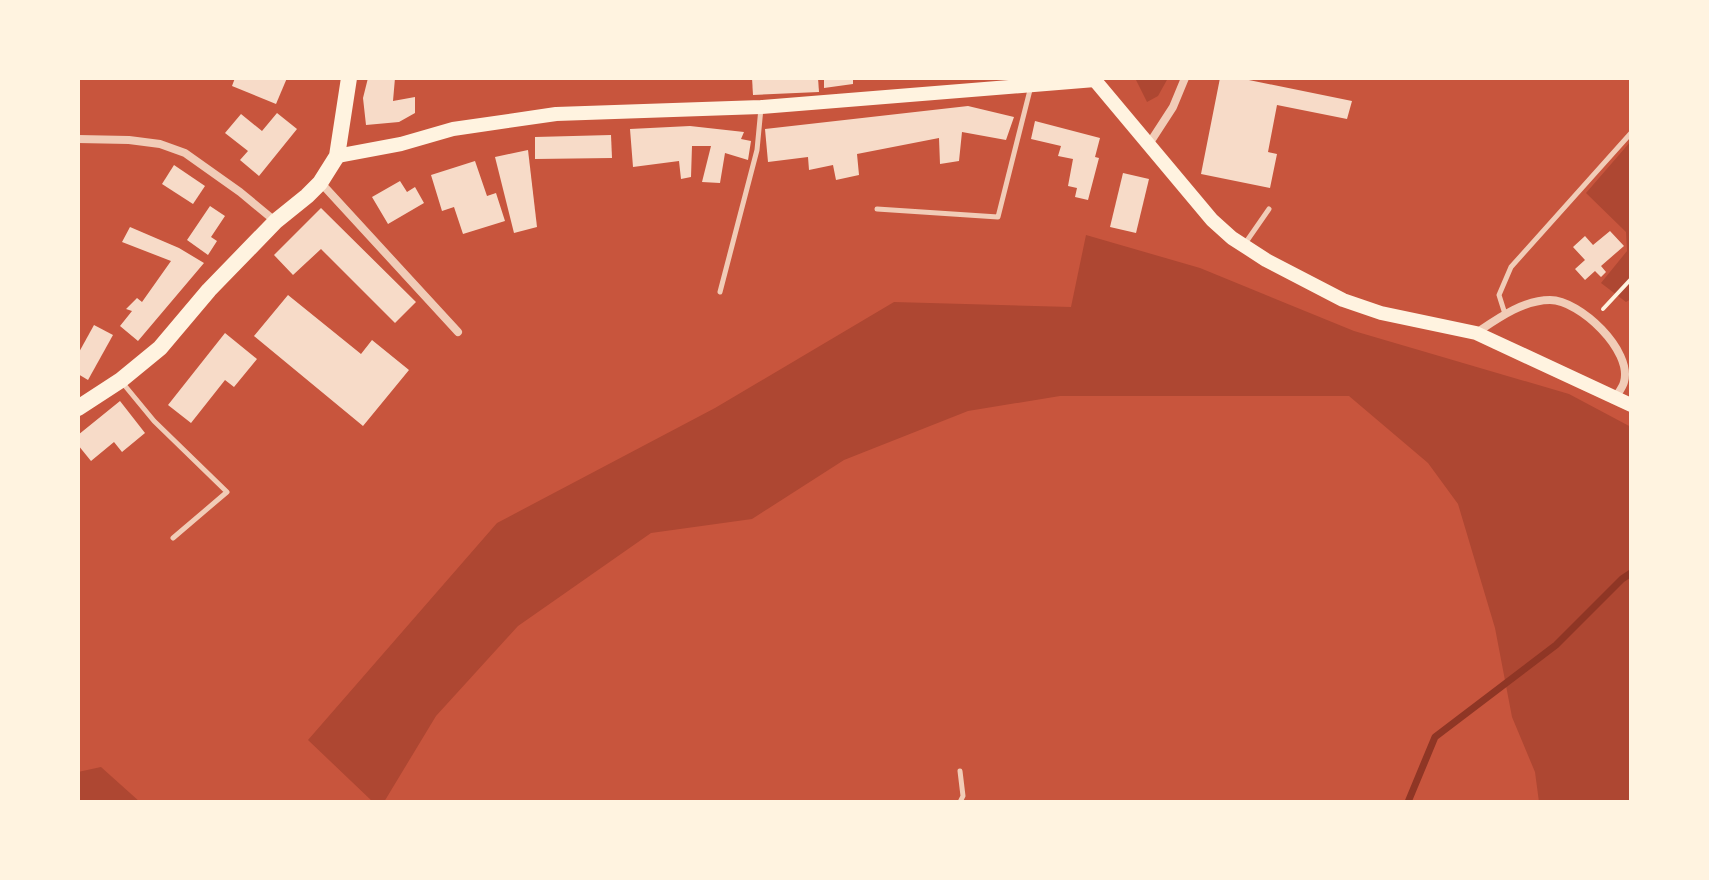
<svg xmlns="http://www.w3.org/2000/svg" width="1709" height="880" font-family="'PT Sans',sans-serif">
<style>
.green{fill:#ae4732}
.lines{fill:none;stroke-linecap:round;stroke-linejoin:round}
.stream{stroke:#8f3625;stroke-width:7}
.building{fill:#f7dbc8}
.path{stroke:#fff3e0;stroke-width:4}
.service{stroke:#f1ccb7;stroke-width:5}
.minor{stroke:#f1ccb7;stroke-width:8}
.secondary{stroke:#fff3e0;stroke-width:14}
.primary{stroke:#fff3e0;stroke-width:16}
</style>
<rect width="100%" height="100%" fill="#c8553d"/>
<g class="green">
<path d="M1135,78H1168L1158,96L1147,102Z"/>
<path d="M1631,141V299L1626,302L1601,283L1627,251L1626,232L1586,193Z"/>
<path d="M1086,235L1200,268L1354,331L1569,394L1631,427V802H1539L1535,772L1512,717L1495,628L1458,504L1428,463L1349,396H1060L968,411L844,460L752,519L651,533L518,626L436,716L384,802H373L308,740L497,523L715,408L894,302L1071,307Z"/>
<path d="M101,767L140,802H78V772Z"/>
</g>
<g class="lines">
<path class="stream" d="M1408,802L1435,737L1556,645L1622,579L1631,573"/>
</g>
<g class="building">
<path d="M235,78H287L276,104L232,86Z"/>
<path d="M368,78H395L393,101L415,97V113L399,122L366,125L363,98Z"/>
<path d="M752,78H818L819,92L753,95Z"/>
<path d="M824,78H853V84L824,88Z"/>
<path d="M1220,78H1239L1352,101L1347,119L1277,105L1268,152L1277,154L1270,188L1201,174Z"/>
<path d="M968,106L1014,117L1006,140L962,132L959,161L940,164L939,138L857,154L859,175L836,180L833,165L809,170L808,157L768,162L765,129Z"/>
<path d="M277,113L297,129L259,176L240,160L248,151L225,133L241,114L262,131Z"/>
<path d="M1035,121L1100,138L1095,157L1099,158L1088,200L1075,197L1077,188L1068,186L1073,159L1058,156L1061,146L1031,139Z"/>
<path d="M690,126L744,132L741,139L751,141L748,160L725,153L720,183L702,182L711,146H692L691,177L681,179L679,161L633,167L630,129Z"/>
<path d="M611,135L612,158L535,159V137Z"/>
<path d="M528,150L537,227L514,233L495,157Z"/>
<path d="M475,161L487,196L496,193L505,221L463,234L454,207L442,211L431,175Z"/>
<path d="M174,165L205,186L193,204L162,184Z"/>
<path d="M1123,173L1149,179L1136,233L1110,227Z"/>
<path d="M400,181L407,192L415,187L424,203L388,224L372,197Z"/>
<path d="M210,206L225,216L211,237L217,241L208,255L187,240Z"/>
<path d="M321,208L416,302L395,323L321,249L293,275L274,255Z"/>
<path d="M130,227L179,248L204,263L138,341L120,326L132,311L126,309L137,298L142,302L171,261L122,242Z"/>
<path d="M1610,231L1624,246L1601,266L1606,272L1601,277L1595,271L1585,280L1575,269L1585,260L1573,247L1585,236L1593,245Z"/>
<path d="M288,295L361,354L372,340L409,370L363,426L254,336Z"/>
<path d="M94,325L113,335L88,380L78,374V354Z"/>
<path d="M225,333L257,359L234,387L225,380L191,423L168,405Z"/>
<path d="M120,401L145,433L122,452L114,442L91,461L78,445V435Z"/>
</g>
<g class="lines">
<path class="path" d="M1603,309L1631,279"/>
<g class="service">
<path d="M877,209L998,217L1031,86"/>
<path d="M1244,245L1269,209"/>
<path d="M720,292L757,150L761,108"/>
<path d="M1505,314L1499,295L1511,267L1631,133"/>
<path d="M121,381L154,421L227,492L173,538"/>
<path d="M960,802L963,796L960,771"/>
</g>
<g class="minor">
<path d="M78,139L129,140L160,144L185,153L240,192L275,221"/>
<path d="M1149,144L1173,107L1185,78"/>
<path d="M321,183L458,332"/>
<path d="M1476,333C1497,319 1523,300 1550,300C1580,300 1633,351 1624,382C1623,387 1618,393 1615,398"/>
</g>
<g class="secondary">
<path d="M1093,78L1212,220L1232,238L1266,260L1343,300L1381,313L1476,333L1631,405"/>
<path d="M337,156L401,144L453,129L556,114L761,107L1095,80"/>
</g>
<path class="primary" d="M78,408L121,380L160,348L209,290L276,221L307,196L320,183L337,156L349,78"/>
</g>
<rect width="1709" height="880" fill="none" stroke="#fff3e0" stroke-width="160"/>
</svg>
